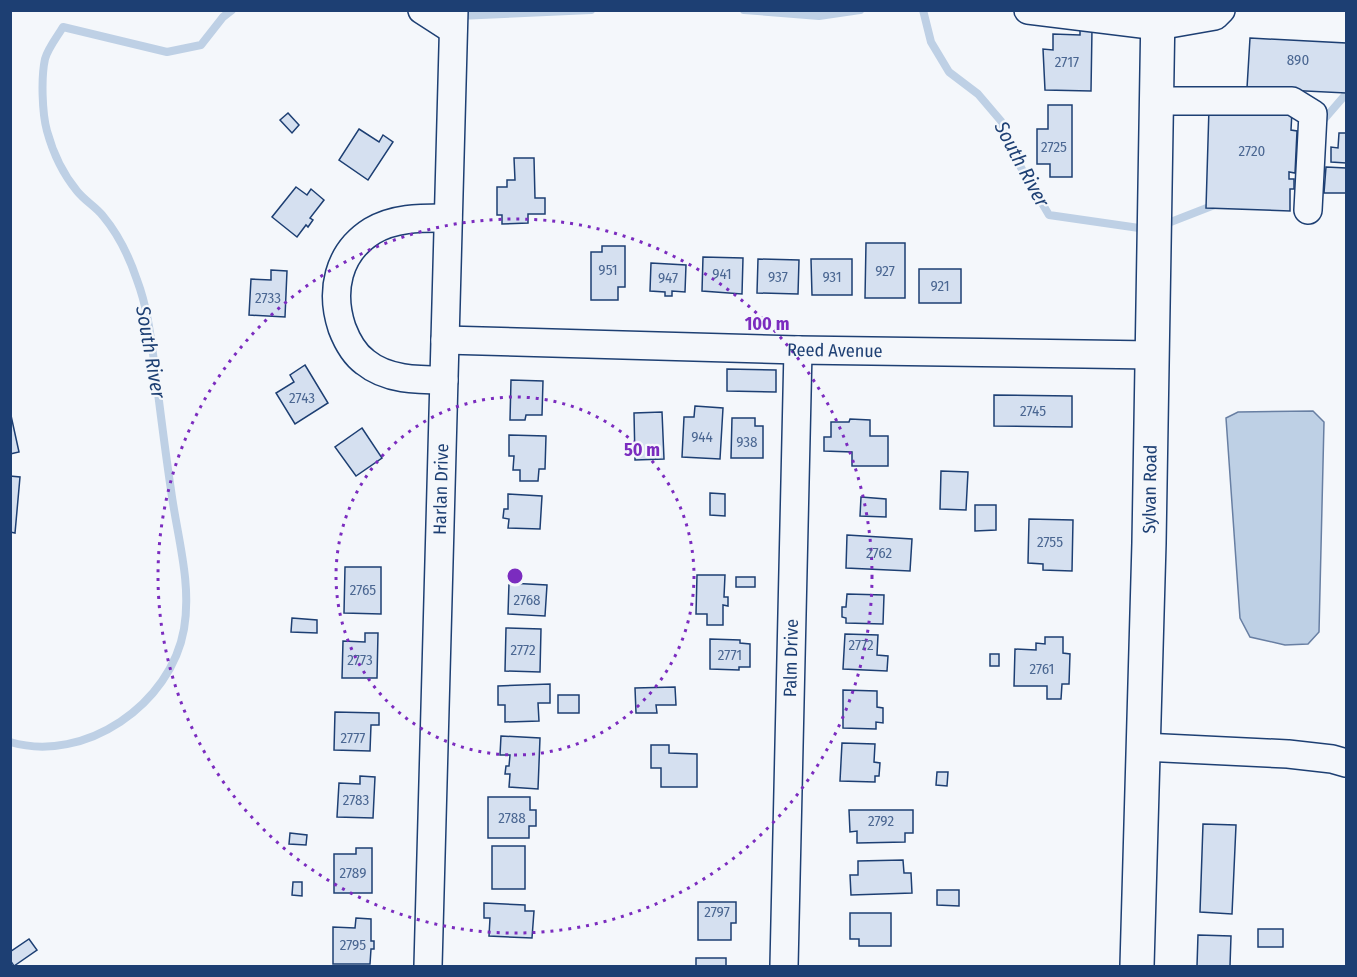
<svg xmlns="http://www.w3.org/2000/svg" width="1357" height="977" font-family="'Fira Sans Condensed',sans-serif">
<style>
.water{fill:#bed0e5;stroke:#687fa3;stroke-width:1.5}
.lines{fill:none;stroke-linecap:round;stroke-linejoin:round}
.stream{stroke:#bed0e5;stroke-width:8}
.building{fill:#d5e0f0;stroke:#1d3f73;stroke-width:1.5}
.minor-casing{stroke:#1d3f73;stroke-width:30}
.major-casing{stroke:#1d3f73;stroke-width:36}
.minor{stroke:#f4f7fb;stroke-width:27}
.major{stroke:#f4f7fb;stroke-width:33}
.ring{fill:none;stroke:#7b2cbf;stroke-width:3;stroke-dasharray:3 6}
.labels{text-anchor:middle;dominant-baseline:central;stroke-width:4.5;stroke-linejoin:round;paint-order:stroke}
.number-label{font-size:15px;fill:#4b6792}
.street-label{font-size:18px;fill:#1d3f73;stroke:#f4f7fb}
.water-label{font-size:20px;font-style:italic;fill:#1d3f73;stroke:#f4f7fb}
.centre{fill:#7b2cbf;stroke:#f4f7fb;stroke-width:3}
.ring-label{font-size:18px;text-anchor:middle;font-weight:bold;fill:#7b2cbf;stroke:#f4f7fb;stroke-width:4.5;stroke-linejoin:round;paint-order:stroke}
</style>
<rect width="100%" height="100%" fill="#f4f7fb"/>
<path class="water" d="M1313,411L1324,422L1319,632L1308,644L1285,645L1250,637L1240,618L1226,418L1238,412Z"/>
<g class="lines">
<g class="stream">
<path d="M744,10L819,16L860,10"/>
<path d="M923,10L931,42L949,72L978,94L1001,121L1013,154L1049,215L1146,229"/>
<path d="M458,16L591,10"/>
<path d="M1320,124L1346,94"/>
<path d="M1163,225L1217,204"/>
<path d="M10,742C85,764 171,704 184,629C192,583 177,536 171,490C165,450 160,409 155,369C151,339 148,309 137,280C130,259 118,234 103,216C96,207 85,201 77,191C63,174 53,153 47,131C42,113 41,77 45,59C48,48 57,37 63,27L167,52L201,45L223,17L232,10"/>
</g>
</g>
<g class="building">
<path d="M1080,29H1092L1091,91L1045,90L1043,49L1053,50V34L1080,35Z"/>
<path d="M1250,38L1346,43V93L1247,88Z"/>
<path d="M1048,105H1072V177H1050V164H1037V129H1048Z"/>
<path d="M1209,108L1292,111L1291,130L1297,131L1295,173L1289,172V179H1294V189H1290V211L1206,208Z"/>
<path d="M288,113L299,125L292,133L280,120Z"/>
<path d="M359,129L379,142L383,135L393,142L368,180L339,160Z"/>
<path d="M1339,133H1346V163L1331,162V147L1338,148Z"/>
<path d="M514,158H534L535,198H545V214H528V223L502,224V215H497V187H507V180H515Z"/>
<path d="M1326,167L1346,168V193H1324Z"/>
<path d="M296,187L307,195L311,189L324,200L310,218L313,220L308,227L306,225L297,237L272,217Z"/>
<path d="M866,243H905V298H865Z"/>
<path d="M602,246H625V287H618V300H591V252H602Z"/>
<path d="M703,257L743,258L742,294L702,291Z"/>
<path d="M758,259L799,260L798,294L757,293Z"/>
<path d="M811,259H852V295H812Z"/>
<path d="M651,263L686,265L685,292L672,291V296H665V292L650,291Z"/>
<rect x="919" y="269" width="42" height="34"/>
<path d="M271,270L287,271L285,317L249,315L251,279L271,280Z"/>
<path d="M305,365L328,403L295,424L276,393L294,382L290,375Z"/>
<path d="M727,369L776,370V392L727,391Z"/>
<path d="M511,380L543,381L542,415H526L525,420H510Z"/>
<path d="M994,395L1072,396V427L994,426Z"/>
<path d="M695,406L723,408L720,459L682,457L684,417H694Z"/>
<path d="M10,411L19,452L10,454Z"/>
<path d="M662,412L664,459L635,460L634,413Z"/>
<path d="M732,418H755V426H763V458H731Z"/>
<path d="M850,419L870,420V436H888V466H852V452L824,451V437H831V422H849Z"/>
<path d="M362,428L382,458L356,476L335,447Z"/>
<path d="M509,435L546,436L545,469H539L538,481H520V470H513L514,456H509Z"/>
<path d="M941,471L968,472L966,510L940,509Z"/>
<path d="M10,476L20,477L15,533L10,532Z"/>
<path d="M710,493L725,494V516L710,515Z"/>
<path d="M508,494L542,496L540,529L508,528L509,519L503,518L504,509H508Z"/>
<path d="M861,497L886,499V517L860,516Z"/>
<path d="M975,505H996V530L975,531Z"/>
<path d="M1029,519L1073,520L1072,571L1043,570V564L1028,563Z"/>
<path d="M847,535L912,539L910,571L846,568Z"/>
<path d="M345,567H381V614L344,613Z"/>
<path d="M697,575H725L724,597H728V606L723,605V625H707V614H696Z"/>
<rect x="736" y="577" width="19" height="10"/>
<path d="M509,583L547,585L545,616L508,614Z"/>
<path d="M847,594L884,595L883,624L846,623V618L842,617V607H846Z"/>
<path d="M292,618L317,620V633L291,632Z"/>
<path d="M506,628L541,629L540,672L505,671Z"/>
<path d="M365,633H378L377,678H342L343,641L365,642Z"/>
<path d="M845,634L878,635L877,655L888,656L887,671L843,669Z"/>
<path d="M1045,637H1063V653L1070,654L1069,684H1062L1061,699H1047V686H1014L1015,649L1036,650V643L1045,644Z"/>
<path d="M710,639L740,640V643L750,644V667H739V670L710,669Z"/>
<rect x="990" y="654" width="9" height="12"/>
<path d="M550,684V703H538L539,721L505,722V705H498V686Z"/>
<path d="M675,687L676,705H656L657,713H636L635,688Z"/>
<path d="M843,690L877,691V707L883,708V723L876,722V729L843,728Z"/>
<rect x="558" y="695" width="21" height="18"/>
<path d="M335,712L379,713V725H371L370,751L334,750Z"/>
<path d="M501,736L540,738L538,789L509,787L510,774H505L506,766H509L510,755H500Z"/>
<path d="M842,743L875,744L874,762L880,763L879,776H875V782L840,781Z"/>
<path d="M651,745H669V753L697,754V787H661V768H651Z"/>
<path d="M937,772H948L947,786L936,785Z"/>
<path d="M360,776L375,777L373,818L337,817L339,783L360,784Z"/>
<path d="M488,797H530V810H536V826H529V838H488Z"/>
<path d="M849,810H913V833H905V842L857,843V831L850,832Z"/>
<path d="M1203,824L1236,825L1232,914L1200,912Z"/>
<path d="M290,833L307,835L306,845L289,844Z"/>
<rect x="492" y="846" width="33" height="43"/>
<path d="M356,848H372V893H334V854H356Z"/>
<path d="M903,860L904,873H911L912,893L851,895L850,875H858V861Z"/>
<path d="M293,882H302V896L292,895Z"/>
<path d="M937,890H959V906L937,905Z"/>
<path d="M698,902H736V923H731V940H698Z"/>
<path d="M484,903L525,905V911H534L532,938L489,936L490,918H484Z"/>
<path d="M850,913H891V946H859V939H850Z"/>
<path d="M356,918L371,919V941H374V949H371L370,964H333V927L355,928Z"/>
<rect x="1258" y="929" width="25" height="18"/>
<path d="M1198,935L1231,936L1230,966H1197Z"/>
<path d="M29,939L37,950L14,966L10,960V952Z"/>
<rect x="696" y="958" width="30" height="8"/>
</g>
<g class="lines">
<g class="minor-casing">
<g id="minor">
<path d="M422,10L453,30"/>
<path d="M1028,10L1158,26L1215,16L1221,10"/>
<path d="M1156,101H1292L1313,114L1308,210"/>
<path id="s1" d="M445,340L798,350L1152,355"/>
<path d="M444,380C417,380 387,380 365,362C354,354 347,341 342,328C330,292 337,253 372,231C395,217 423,218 448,218"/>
<path d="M1143,747L1288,754L1332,759L1346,763"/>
<path id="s2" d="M428,966L454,10"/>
<path id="s3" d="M784,966L798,350"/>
</g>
</g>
<g class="major-casing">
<g id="major">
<path id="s4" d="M1137,966L1149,543L1158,10"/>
</g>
</g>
<use href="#minor" class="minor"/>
<use href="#major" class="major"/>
</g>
<g class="ring">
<circle cx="515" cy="576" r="179"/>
<circle cx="515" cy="576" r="357"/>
</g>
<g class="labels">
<g class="number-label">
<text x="1298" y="60">890</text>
<text x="1067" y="62">2717</text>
<text x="1054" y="147">2725</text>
<text x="1252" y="151">2720</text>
<text x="608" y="270">951</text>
<text x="885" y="271">927</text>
<text x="722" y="274">941</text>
<text x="778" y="277">937</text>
<text x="832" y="277">931</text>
<text x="668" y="278">947</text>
<text x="940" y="286">921</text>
<text x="268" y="298">2733</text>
<text x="302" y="398">2743</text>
<text x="1033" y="411">2745</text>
<text x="702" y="437">944</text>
<text x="747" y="442">938</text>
<text x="1050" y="542">2755</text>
<text x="879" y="553">2762</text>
<text x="363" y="590">2765</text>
<text x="527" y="600">2768</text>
<text x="861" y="645">2772</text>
<text x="523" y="650">2772</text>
<text x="730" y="655">2771</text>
<text x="360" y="660">2773</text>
<text x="1042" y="669">2761</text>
<text x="353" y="738">2777</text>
<text x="356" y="800">2783</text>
<text x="512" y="818">2788</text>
<text x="881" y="821">2792</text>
<text x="353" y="873">2789</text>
<text x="717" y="912">2797</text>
<text x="353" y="945">2795</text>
</g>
<g class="street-label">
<text stroke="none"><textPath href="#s1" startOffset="390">Reed Avenue</textPath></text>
<text stroke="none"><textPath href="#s2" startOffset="477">Harlan Drive</textPath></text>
<text stroke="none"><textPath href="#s4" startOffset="477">Sylvan Road</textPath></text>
<text stroke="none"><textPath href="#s3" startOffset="308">Palm Drive</textPath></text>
</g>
<g class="water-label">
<text transform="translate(1022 164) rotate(62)">South River</text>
<text transform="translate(151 352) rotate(80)">South River</text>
</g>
</g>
<circle cx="515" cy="576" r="9" class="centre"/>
<g class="ring-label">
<text x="767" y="330">100 m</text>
<text x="642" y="456">50 m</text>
</g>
<rect width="1357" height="977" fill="none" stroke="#1d3f73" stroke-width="24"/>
</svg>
